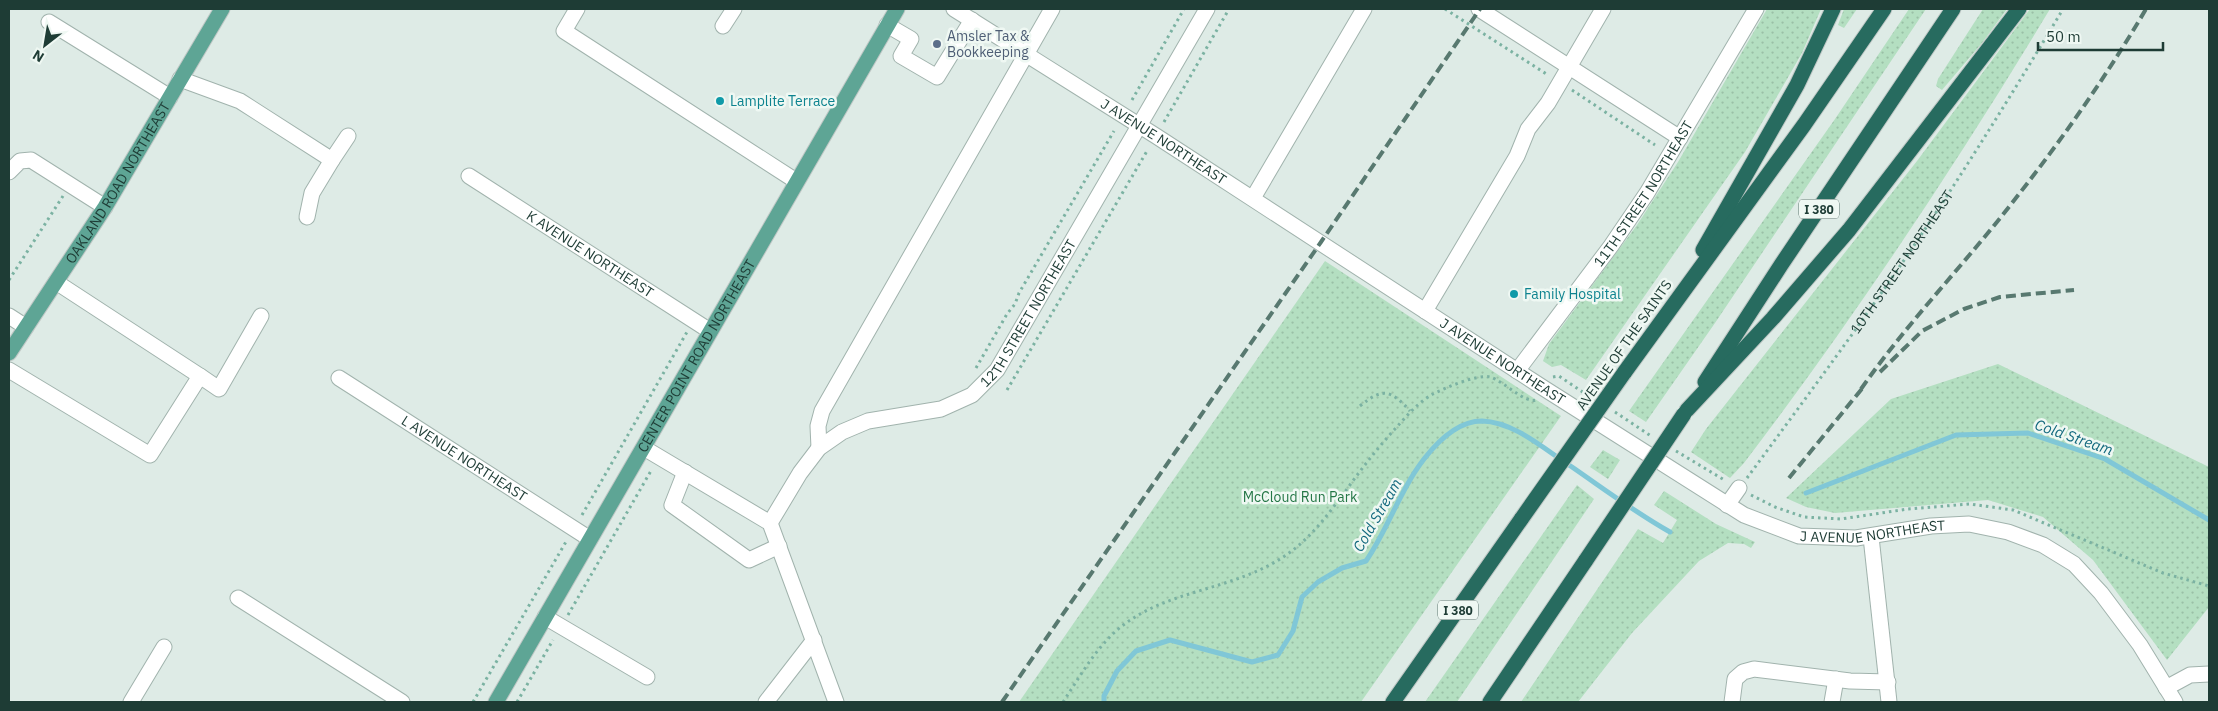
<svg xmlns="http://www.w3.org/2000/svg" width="2218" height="711" font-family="'IBM Plex Sans',sans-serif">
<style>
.grass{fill:url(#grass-dots)}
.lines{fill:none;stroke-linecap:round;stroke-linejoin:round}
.stream{stroke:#80c7d7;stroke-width:5}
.minor-casing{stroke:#a1b3ad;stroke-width:17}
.major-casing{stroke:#c0c8c6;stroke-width:17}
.highway-casing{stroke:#c0c8c6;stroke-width:17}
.path{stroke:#7bb2a2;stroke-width:3;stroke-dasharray:2.5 4;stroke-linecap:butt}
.minor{stroke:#fff;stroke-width:15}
.major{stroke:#5ea595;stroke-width:15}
.highway{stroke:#276b5f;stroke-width:15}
.rail{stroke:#587970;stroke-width:4;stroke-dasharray:10 5;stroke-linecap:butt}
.highway-bridge-casing{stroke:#c0c8c6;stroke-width:17;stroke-linecap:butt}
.highway-bridge{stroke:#276b5f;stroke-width:15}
.service-dot{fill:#5c6f8a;stroke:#eff8f3;stroke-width:2}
.culture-dot{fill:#0f9aa8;stroke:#eff8f3;stroke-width:2}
.labels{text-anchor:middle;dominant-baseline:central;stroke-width:5;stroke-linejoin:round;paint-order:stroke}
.shield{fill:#eff8f3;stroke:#5d746e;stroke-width:1}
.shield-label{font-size:12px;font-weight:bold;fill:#1e3c35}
.service-label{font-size:14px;fill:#4e5e75;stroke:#eff8f3;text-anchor:start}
.culture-label{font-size:14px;fill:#0d838f;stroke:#eff8f3;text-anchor:start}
.street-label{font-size:14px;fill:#1e3c35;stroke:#eff8f3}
.park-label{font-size:14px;fill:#247746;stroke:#eff8f3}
.water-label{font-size:15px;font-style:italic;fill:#13697e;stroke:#eff8f3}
</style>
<defs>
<pattern id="grass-dots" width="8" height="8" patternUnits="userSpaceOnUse" patternTransform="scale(1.25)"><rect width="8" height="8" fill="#b4dfc1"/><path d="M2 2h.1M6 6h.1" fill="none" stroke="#9ac0a6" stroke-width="1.8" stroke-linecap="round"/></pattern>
</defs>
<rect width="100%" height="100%" fill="#deebe6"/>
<g class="grass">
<path d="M1767,9H1821L1802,53L1745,152L1586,380L1561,365L1552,367L1543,361L1549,344L1637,225L1678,162Z"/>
<path d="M1844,9H1857L1844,28L1838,25Z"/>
<path d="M1909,9H1926L1715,323L1646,422L1629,411L1835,119Z"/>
<path d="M1983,9H2007L1982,43L1942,90L1936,86L1938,79Z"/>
<path d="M2030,9H2050C1956,165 1855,317 1744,463L1730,478L1691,452L1706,429L1917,161Z"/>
<path d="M1325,261L1561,416L1361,702H1019Z"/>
<path d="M1998,364L2209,467V607L2167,660L2093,560L2043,517L1988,500L1835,513L1806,507L1786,498L1891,399Z"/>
<path d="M1603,450L1620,460L1608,479L1590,467Z"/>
<path d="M1577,485L1594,499L1457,702H1425Z"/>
<path d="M1664,491L1716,524L1755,542L1751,548L1744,544L1728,543L1699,561L1632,633L1578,702H1521L1638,529L1663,543L1677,520L1654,505Z"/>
</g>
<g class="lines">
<g class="stream">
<path d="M1806,493L1956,435L2028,433L2105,459L2209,520"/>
<path d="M1104,702V696L1117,671L1136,651L1170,640L1252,662L1278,655L1293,631L1302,597L1318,582L1342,568L1366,561C1388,529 1400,490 1424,459C1438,441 1458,421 1482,421C1515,422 1545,450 1572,467C1604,489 1636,513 1670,532"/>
</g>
<g class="minor-casing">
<g id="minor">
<path d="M577,9L564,31L796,181"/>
<path id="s2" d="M954,9L1156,136L1545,389L1744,515L1799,536L1856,538L1931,526L1969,524L2008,532L2043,545L2074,564L2101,593L2140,645L2175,702"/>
<path d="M1479,9L1680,138"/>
<path d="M49,22L170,97"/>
<path d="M887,25L911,39L901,56L937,77L972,20"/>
<path d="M723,26L734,9"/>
<path d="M180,79L240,101L332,160L348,136"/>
<path d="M9,172L20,161L31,160L105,207"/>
<path id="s3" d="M469,176L710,331"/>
<path d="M1253,198L1364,9"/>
<path d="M307,217L312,193L332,160"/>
<path d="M1425,311L1517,156L1528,129L1548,103L1603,9"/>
<path d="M9,316L26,327"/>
<path d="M9,370L150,455L200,376L56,282"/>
<path id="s4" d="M1517,371L1611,246L1647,193L1756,9"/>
<path d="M200,376L219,389L261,316"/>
<path id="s5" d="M339,378L590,539"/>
<path d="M644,448L770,523L836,702"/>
<path d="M819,448L818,426L822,411L1052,9"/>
<path d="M685,472L672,505L749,560L779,546"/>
<path d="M1727,505L1739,488"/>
<path id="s6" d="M770,523L800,473L819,448L842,432L868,421L941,409L972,395L997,370L1207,9"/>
<path d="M1871,537L1889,702"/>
<path d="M238,598L402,702"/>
<path d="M545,617L647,677"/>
<path d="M2166,688L2190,675L2209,674"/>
<path d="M131,702L164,647"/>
<path d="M766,702L814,640"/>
<path d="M1732,702L1735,679L1743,672L1754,669L1850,681L1888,682"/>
<path d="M1832,702L1836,679"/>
</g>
</g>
<g class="major-casing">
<g id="major">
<path id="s7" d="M9,353L105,207L222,9"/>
<path id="s8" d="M496,702L897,9"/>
</g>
</g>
<g class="highway-casing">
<g id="highway">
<path d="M1703,250L1797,85L1833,9"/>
<path d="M1624,373L1804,125L1884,9"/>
<path d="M1705,382L1781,265L1953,9"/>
<path d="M1687,410L1773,318L1849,230L2019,9"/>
<path d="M1393,702L1522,518"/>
<path d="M1490,702L1586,560"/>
</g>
</g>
<g class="path">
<path d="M1445,9L1548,75"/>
<path d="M1572,90L1655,145"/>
<path d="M1132,100L1184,9"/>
<path d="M1164,122L1229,9"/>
<path d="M9,280L63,196"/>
<path d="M976,368L1007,314L1015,304L1019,293L1114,131"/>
<path d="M1553,377L1559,376L1590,397"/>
<path d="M1007,390L1147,151"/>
<path d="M1360,406C1383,387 1391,390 1410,411"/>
<path d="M1615,412L1651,436"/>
<path d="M1676,451L1726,481"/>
<path id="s1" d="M1747,478C1788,422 1830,366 1870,309C1939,212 2002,111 2063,9"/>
<path d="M1751,495L1775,507L1804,517L1841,519L1908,509L1970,504L2013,510L2163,573L2209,586"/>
<path d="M582,515L687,332"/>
<path d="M568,615L652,469"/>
<path d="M473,702L567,540"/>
<path d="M517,702L553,640"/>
<path d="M1063,702C1081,675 1099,642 1126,623C1177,586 1246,590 1298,546C1317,530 1332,509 1347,489C1362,468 1377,449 1394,430C1406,417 1417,403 1433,394C1445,388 1477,374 1490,377C1504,381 1525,404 1536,400"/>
</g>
<use href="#minor" class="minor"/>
<use href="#major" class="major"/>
<use href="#highway" class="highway"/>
<g class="rail">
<path d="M1880,372L1922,331L1964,309L2000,297L2074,290"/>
<path d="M1861,389C1907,323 1963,266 2012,203C2061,141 2106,77 2146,9"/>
<path d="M1789,478L1865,385"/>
<path d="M1002,702L1321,242L1480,9"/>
</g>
<g class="highway-bridge-casing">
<g id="highway-bridge">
<path d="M1522,518L1624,373"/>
<path d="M1586,560L1684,414"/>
</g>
</g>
<use href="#highway-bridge" class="highway-bridge"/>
</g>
<circle class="service-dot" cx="937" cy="44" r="5"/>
<g class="culture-dot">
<circle cx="720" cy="101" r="5"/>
<circle cx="1514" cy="294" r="5"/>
</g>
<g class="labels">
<g class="shield">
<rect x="1799" y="199.5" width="40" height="19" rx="4"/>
<rect x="1438" y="600.5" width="40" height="19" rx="4"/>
</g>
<g class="shield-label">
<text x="1819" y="209">I 380</text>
<text x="1458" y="610">I 380</text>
</g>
<g class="service-label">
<text x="947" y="36">Amsler Tax &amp;<tspan x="947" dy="16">Bookkeeping</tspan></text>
</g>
<g class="culture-label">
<text x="730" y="101">Lamplite Terrace</text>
<text x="1524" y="294">Family Hospital</text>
</g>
<g class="street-label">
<text stroke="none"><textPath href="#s2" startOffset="248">J AVENUE NORTHEAST</textPath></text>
<text stroke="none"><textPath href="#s7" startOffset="202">OAKLAND ROAD NORTHEAST</textPath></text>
<text stroke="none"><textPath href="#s4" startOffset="218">11TH STREET NORTHEAST</textPath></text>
<text stroke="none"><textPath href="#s3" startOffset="144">K AVENUE NORTHEAST</textPath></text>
<text stroke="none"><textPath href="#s1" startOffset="266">10TH STREET NORTHEAST</textPath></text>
<text stroke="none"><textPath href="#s6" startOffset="354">12TH STREET NORTHEAST</textPath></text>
<text transform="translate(1624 345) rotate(-55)">AVENUE OF THE SAINTS</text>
<text stroke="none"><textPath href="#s8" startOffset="400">CENTER POINT ROAD NORTHEAST</textPath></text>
<text stroke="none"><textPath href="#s2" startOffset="652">J AVENUE NORTHEAST</textPath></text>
<text stroke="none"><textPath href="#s5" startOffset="149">L AVENUE NORTHEAST</textPath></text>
<text stroke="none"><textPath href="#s2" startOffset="1071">J AVENUE NORTHEAST</textPath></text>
</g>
<g class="park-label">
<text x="1300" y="497">McCloud Run Park</text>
</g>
<g class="water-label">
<text transform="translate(2074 437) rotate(19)">Cold Stream</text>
<text transform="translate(1377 515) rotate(-60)">Cold Stream</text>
</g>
</g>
<rect width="2218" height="711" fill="none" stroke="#1e3c35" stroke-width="20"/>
<g transform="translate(45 45) rotate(211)" stroke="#eff8f3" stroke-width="4" paint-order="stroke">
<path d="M0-4L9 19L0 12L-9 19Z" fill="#1e3c35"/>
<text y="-8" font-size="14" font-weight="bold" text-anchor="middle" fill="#1e3c35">N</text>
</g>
<path d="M2038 42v8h125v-8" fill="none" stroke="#1e3c35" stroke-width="2.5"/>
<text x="2046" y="42" font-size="15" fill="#1e3c35" stroke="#eff8f3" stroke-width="4" paint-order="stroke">50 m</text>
</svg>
